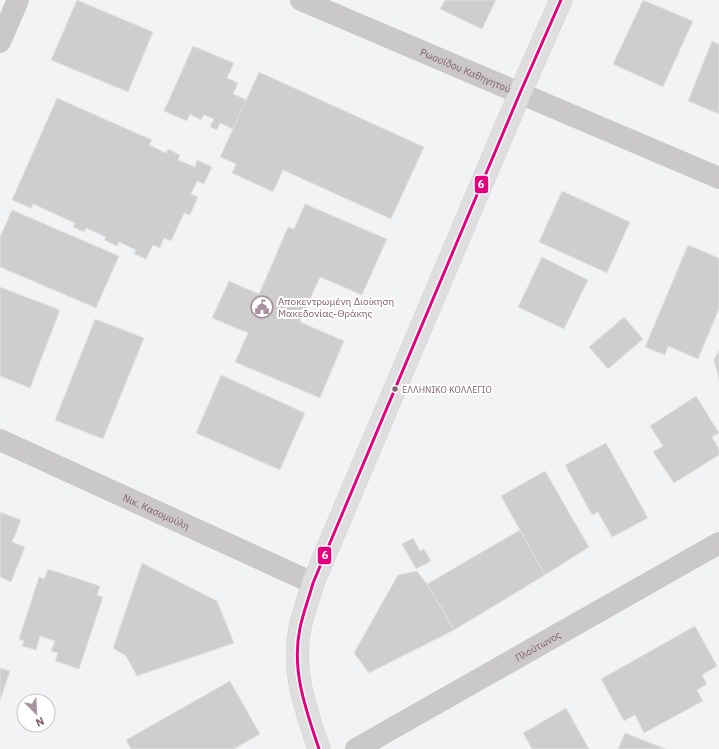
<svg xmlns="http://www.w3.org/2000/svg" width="719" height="749" font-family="'IBM Plex Sans',sans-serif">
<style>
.building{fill:#cfcecf;stroke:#e1e2e3}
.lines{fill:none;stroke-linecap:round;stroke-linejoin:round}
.secondary-casing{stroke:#d2d0d2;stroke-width:23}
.minor{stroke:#cbc8ca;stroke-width:22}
.tertiary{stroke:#cbc8ca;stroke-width:22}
.secondary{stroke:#dededf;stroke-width:22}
.bus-1-casing{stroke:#fff;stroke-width:6}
.bus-1{stroke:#e5007d;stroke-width:3}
.bus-dot{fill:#846072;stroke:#fff;stroke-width:1.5}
.labels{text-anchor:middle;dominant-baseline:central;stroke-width:4;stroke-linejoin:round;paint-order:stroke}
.bus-label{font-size:9px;fill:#846072;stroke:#fff;text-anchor:start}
.street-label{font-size:10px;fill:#846072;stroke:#fff}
.poi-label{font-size:10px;fill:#846072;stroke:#fff;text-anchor:start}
.line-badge{stroke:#fff;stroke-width:1.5}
.badge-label{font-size:11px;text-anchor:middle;font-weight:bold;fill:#fff}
</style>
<rect width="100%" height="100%" fill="#f1f3f4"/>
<g class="building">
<path d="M77,0L153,32L128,92L51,60Z"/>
<path d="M445,0H496L482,29L440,9Z"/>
<path d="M643,0L693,21L663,87L613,64Z"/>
<path d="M712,41L719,44V114L688,101Z"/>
<path d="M193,46L234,63L227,78L238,83L233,94L247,100L233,129L220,123L217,130L210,127L214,119L204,115L201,120L190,114L187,121L164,111Z"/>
<path d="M259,72L424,147L391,219L283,170L273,192L232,173L236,164L220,157Z"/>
<path d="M57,98L152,140L149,145L166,153L168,149L180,155L178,160L195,167L197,160L212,167L204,184L197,181L191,194L198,197L190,215L184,213L171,241L164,238L160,248L153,245L146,259L134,254L136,250L119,242L117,246L104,240L106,237L86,228L84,232L73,227L75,223L33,204L31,208L12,200Z"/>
<path d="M562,191L630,222L607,273L539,242Z"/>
<path d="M305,204L387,239L362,295L320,277L300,322L344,341L320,398L235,362L248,333L212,318L229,281L259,294L288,227L294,229Z"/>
<path d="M12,210L119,256L96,308L0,267V237Z"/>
<path d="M688,245L719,258V309L698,359L668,346L665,355L645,347Z"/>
<path d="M542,257L588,280L564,329L518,307Z"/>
<path d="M0,287L60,310L30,388L0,376Z"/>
<path d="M624,317L643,339L608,369L589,347Z"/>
<path d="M95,319L144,338L103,439L55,420Z"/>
<path d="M719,350V380L714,360Z"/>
<path d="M221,375L305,413L280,470L196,433Z"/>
<path d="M696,396L719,433L712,437L719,449V455L674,483L653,452L663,446L650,426Z"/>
<path d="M606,443L648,518L612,537L598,512L592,515L565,465Z"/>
<path d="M545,471L589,547L545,575L501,496Z"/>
<path d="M0,512L21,520L12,542L25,547L11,582L0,577Z"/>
<path d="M520,530L545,575L454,630L427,584Z"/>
<path d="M413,538L420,551L424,549L431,561L416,569L402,544Z"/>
<path d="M142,563L217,601L234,643L137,676L126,656L113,648Z"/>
<path d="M48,569L100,586L97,595L103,597L79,669L55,661L58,653L51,651L55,641L40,636L36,650L22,646L24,641L19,639L39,577L44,579Z"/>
<path d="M417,571L427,584L454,630L369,673L354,653L398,575Z"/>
<path d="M695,626L717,666L702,675L707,684L697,690L703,701L644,733L635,715L624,721L601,679Z"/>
<path d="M0,668L10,671L0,700Z"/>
<path d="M230,681L260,734L234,749H131L126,740Z"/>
<path d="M566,708L589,749H532L523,733Z"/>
<path d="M625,733L666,749H618Z"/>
</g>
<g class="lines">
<g class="secondary-casing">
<path id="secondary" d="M319,749C306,710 291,670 300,628C303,613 309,598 313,583L520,93L561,0"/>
</g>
<g class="minor">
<path d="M0,42L18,0"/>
<path id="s1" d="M0,440L313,583"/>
</g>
<g class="tertiary">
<path id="s2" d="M301,0L719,178"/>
<path id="s3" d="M356,749L719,543"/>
</g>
<use href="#secondary" class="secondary"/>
<g class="bus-1-casing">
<path id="bus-1" d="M319,749C306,710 291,670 300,628C303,613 309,598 313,583L520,93L561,0"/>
</g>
<use href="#bus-1" class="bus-1"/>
</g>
<defs>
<g id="civic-ring" transform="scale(1.15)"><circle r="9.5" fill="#fff" stroke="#aa93a0" stroke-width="1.5"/><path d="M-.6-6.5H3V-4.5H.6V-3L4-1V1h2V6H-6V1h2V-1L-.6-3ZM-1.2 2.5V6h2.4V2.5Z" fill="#aa93a0"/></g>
</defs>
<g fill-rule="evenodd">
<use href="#civic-ring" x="262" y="307"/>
</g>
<circle class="bus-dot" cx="395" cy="389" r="3.5"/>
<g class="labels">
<g class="bus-label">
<text x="402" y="389">ΕΛΛΗΝΙΚΟ ΚΟΛΛΕΓΙΟ</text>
</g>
<g class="street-label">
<text stroke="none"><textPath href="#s2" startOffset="179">Ρωσσίδου Καθηγητού</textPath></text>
<text stroke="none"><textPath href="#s1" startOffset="172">Νικ. Κασομούλη</textPath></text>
<text stroke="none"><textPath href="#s3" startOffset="209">Πλούτωνος</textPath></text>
</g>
<g class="poi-label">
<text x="278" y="301">Αποκεντρωμένη Διοίκηση<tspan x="278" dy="12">Μακεδονίας-Θράκης</tspan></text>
</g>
</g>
<g class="line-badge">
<rect x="474" y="175" width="15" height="19" rx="4" fill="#e5007d"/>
<rect x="317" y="546" width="15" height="19" rx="4" fill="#e5007d"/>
</g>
<g class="badge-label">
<text x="481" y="188">6</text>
<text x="325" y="559">6</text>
</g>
<g transform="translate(36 713) rotate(156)"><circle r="19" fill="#ffffff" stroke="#cebfc7"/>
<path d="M0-3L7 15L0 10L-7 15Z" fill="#aa93a0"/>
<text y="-6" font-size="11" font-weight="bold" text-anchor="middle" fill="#846072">N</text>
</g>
</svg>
